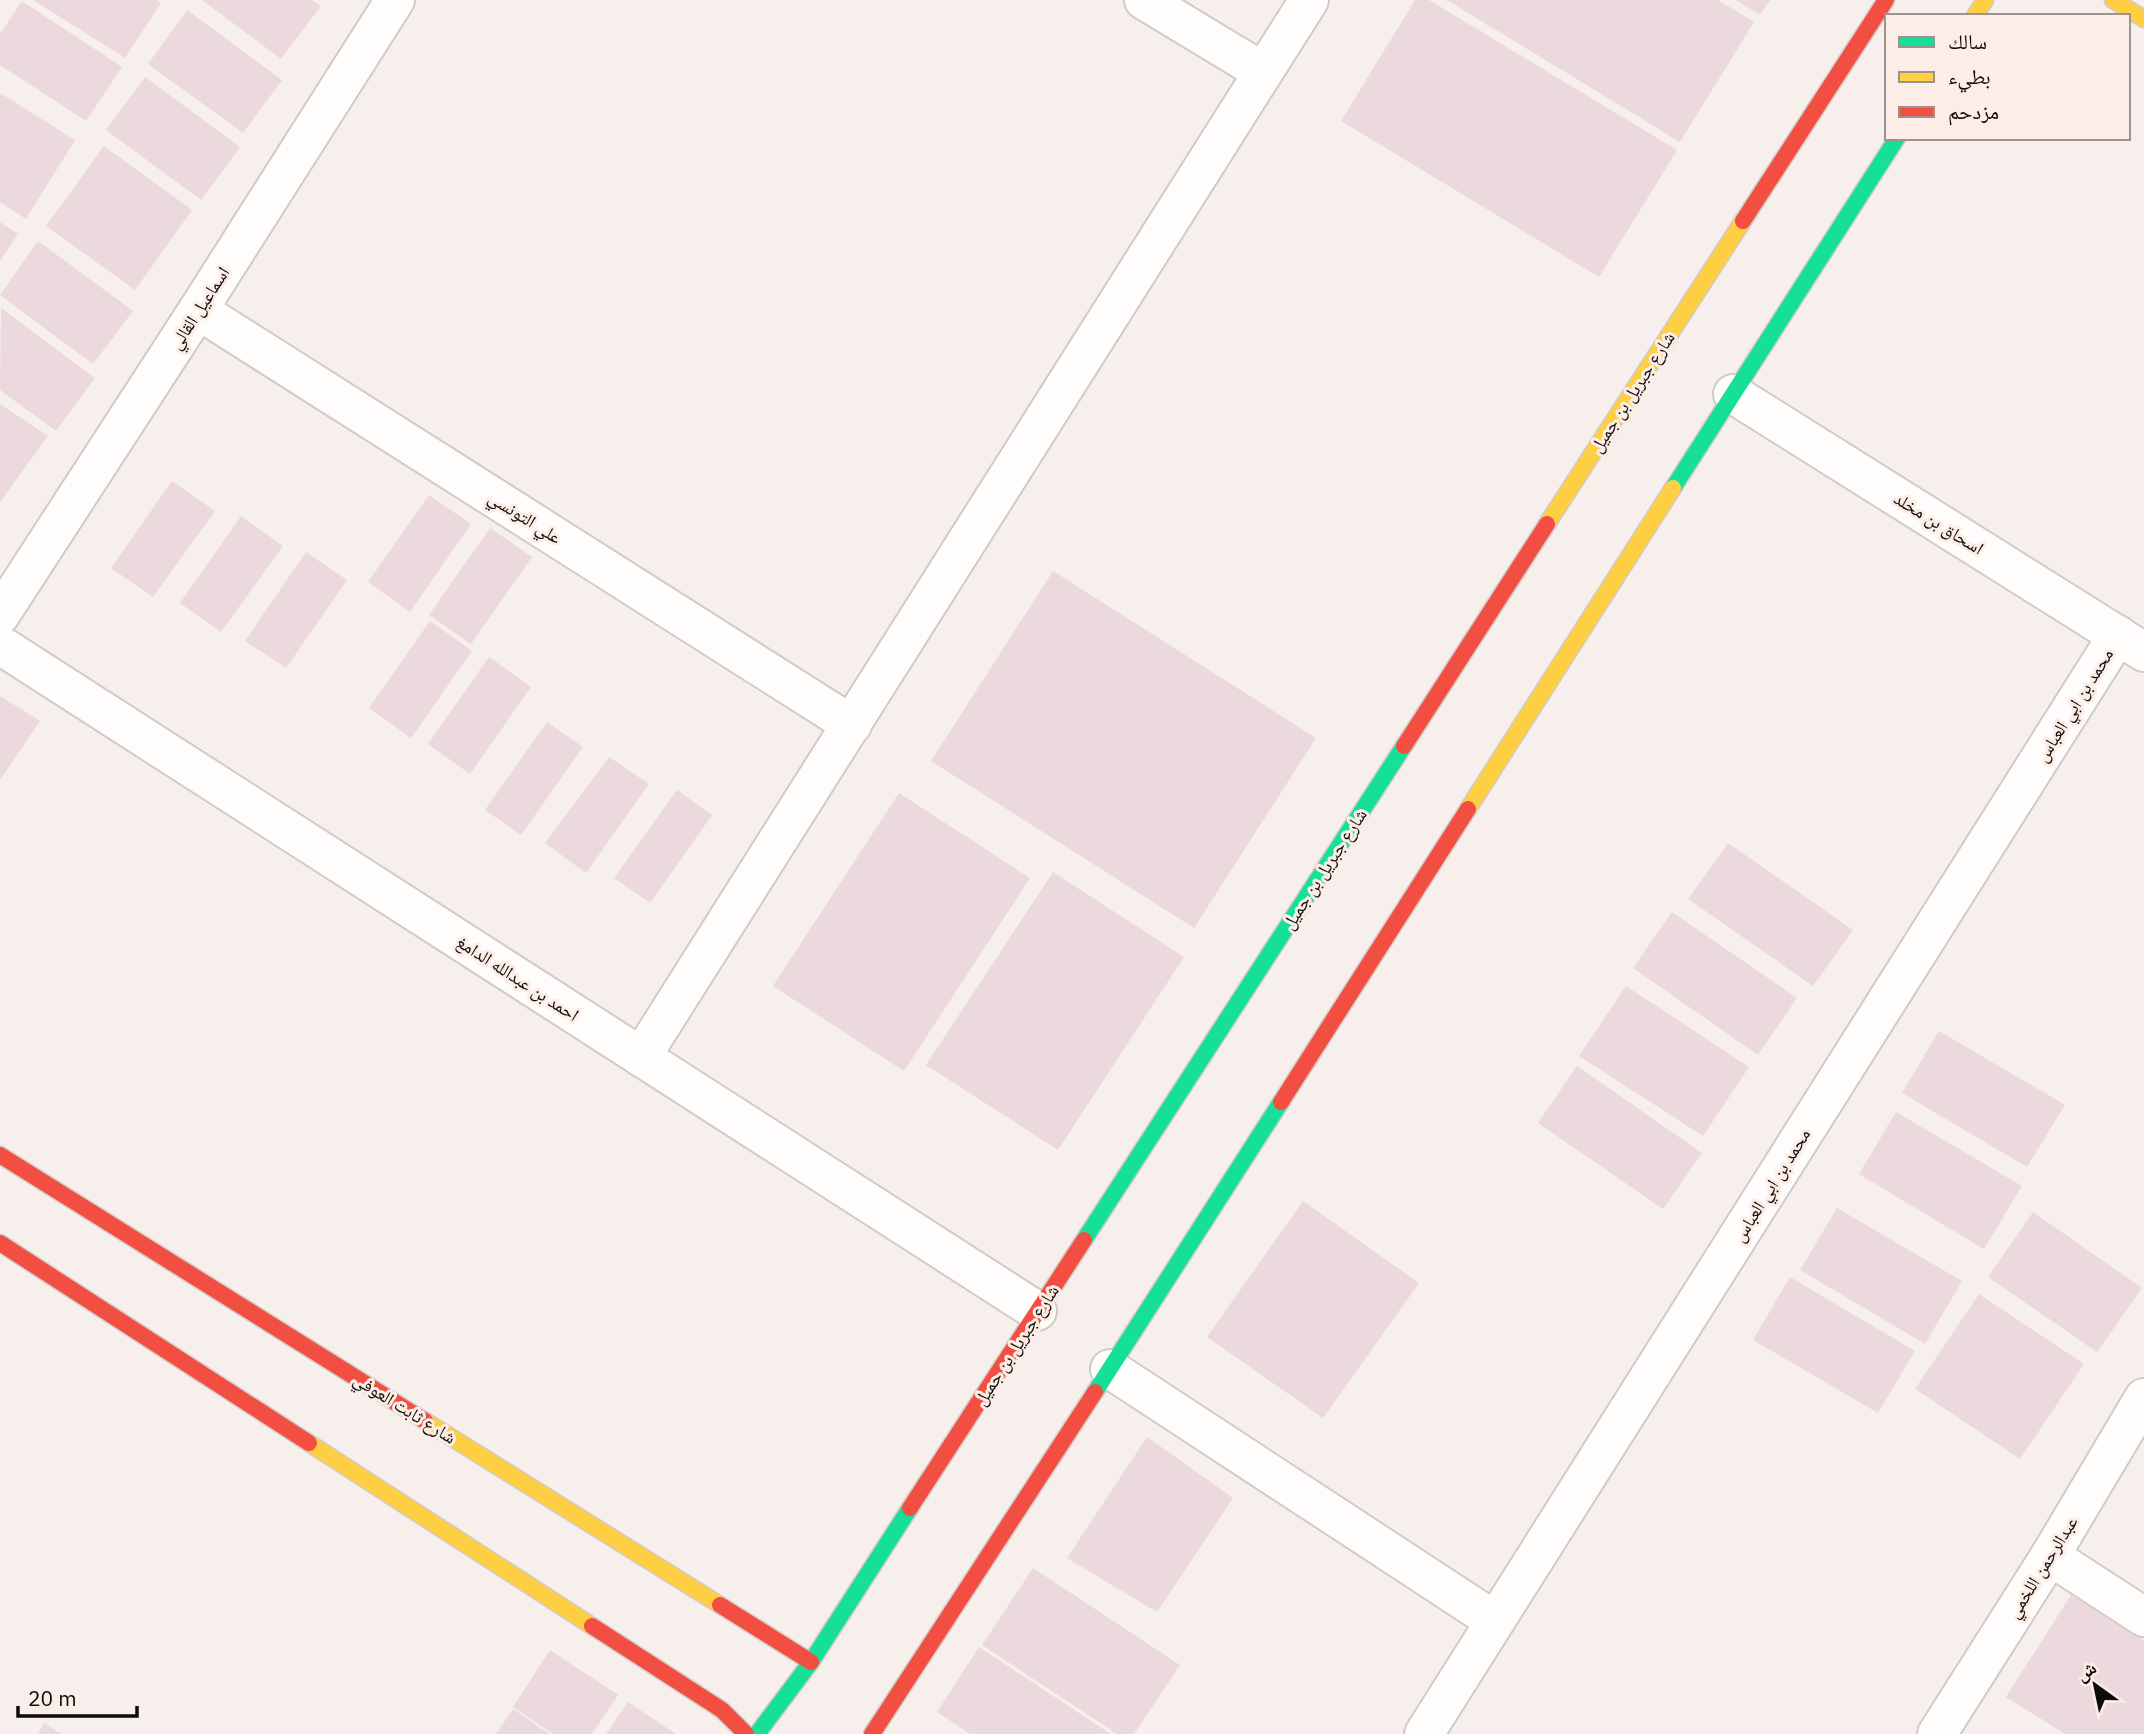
<svg xmlns="http://www.w3.org/2000/svg" width="2144" height="1734" font-family="'IBM Plex Sans','Noto Naskh Arabic',sans-serif">
<style>
.building{fill:#ebd9dd}
.lines{fill:none;stroke-linecap:round;stroke-linejoin:round}
.street-casing{stroke:#d1cbc8;stroke-width:42}
.fast-casing{stroke:#d1cbc8;stroke-width:19}
.slow-casing{stroke:#d1cbc8;stroke-width:19}
.jam-casing{stroke:#d1cbc8;stroke-width:19}
.street{stroke:#fefdfc;stroke-width:38}
.fast{stroke:#16e098;stroke-width:16}
.slow{stroke:#ffcf43;stroke-width:16}
.jam{stroke:#f24e42;stroke-width:16}
.labels{text-anchor:middle;dominant-baseline:central;stroke-width:6;stroke-linejoin:round;paint-order:stroke}
.street-label{font-size:18px;fill:#0f0b09;stroke:#fcede7}
</style>
<rect width="100%" height="100%" fill="#f7efec"/>
<g class="building">
<path d="M33,0H157L161,3L125,58Z"/>
<path d="M202,0H312L321,6L281,59Z"/>
<path d="M1415,0H1429L1677,150L1599,277L1341,121Z"/>
<path d="M1447,0H1718L1754,22L1680,142Z"/>
<path d="M1736,0H1770L1760,15Z"/>
<path d="M22,1L122,67L86,121L0,65V34Z"/>
<path d="M187,10L282,80L243,133L148,64Z"/>
<path d="M145,77L240,147L201,200L106,130Z"/>
<path d="M0,93L75,140L26,219L0,202Z"/>
<path d="M104,146L192,210L135,290L46,226Z"/>
<path d="M0,222L18,234L0,261Z"/>
<path d="M38,241L133,311L93,364L0,295Z"/>
<path d="M1,308L95,378L56,431L0,390Z"/>
<path d="M0,404L48,436L0,502Z"/>
<path d="M172,481L215,511L153,597L111,568Z"/>
<path d="M429,495L471,524L410,612L368,582Z"/>
<path d="M241,516L283,546L221,632L180,603Z"/>
<path d="M490,528L532,557L471,644L429,615Z"/>
<path d="M306,552L347,580L286,668L245,641Z"/>
<path d="M1053,571L1316,738L1194,928L931,761Z"/>
<path d="M430,621L472,651L411,738L369,708Z"/>
<path d="M489,657L531,687L470,774L428,744Z"/>
<path d="M0,696L40,721L0,780Z"/>
<path d="M547,722L583,747L521,835L485,810Z"/>
<path d="M609,757L649,784L586,873L545,843Z"/>
<path d="M677,790L712,815L650,903L614,878Z"/>
<path d="M899,793L1030,878L904,1071L773,986Z"/>
<path d="M1728,843L1853,930L1813,986L1688,899Z"/>
<path d="M1053,872L1184,957L1058,1150L926,1065Z"/>
<path d="M1672,912L1797,998L1758,1055L1633,968Z"/>
<path d="M1626,986L1749,1067L1703,1136L1579,1056Z"/>
<path d="M1939,1031L2065,1105L2027,1167L1902,1093Z"/>
<path d="M1577,1066L1702,1153L1663,1209L1538,1123Z"/>
<path d="M1896,1112L2022,1186L1984,1249L1859,1174Z"/>
<path d="M1303,1201L1419,1283L1323,1418L1207,1337Z"/>
<path d="M1837,1208L1962,1281L1925,1344L1800,1270Z"/>
<path d="M2033,1212L2142,1288L2097,1352L1988,1277Z"/>
<path d="M1790,1277L1915,1351L1878,1413L1753,1340Z"/>
<path d="M1979,1294L2084,1364L2020,1459L1915,1389Z"/>
<path d="M1147,1437L1233,1498L1157,1612L1067,1558Z"/>
<path d="M1033,1568L1180,1665L1134,1734H1117L982,1645Z"/>
<path d="M2071,1595L2144,1640V1734H2065L2006,1697Z"/>
<path d="M979,1647L1111,1734H970L937,1712Z"/>
<path d="M550,1650L618,1695L592,1734H553L513,1707Z"/>
<path d="M628,1702L676,1734H606Z"/>
<path d="M513,1709L550,1734H496Z"/>
<path d="M44,1723L61,1734H38Z"/>
</g>
<g class="lines">
<g class="street-casing">
<g id="street">
<path d="M1144,0L1263,72"/>
<path d="M198,310L852,725"/>
<path d="M1733,394L2144,652"/>
<path d="M0,615L198,310L395,0"/>
<path d="M0,645L1037,1311"/>
<path d="M641,1057L1309,0"/>
<path d="M1110,1369L1495,1621"/>
<path d="M2050,1556L2144,1617"/>
<path d="M1424,1734L2118,635"/>
<path d="M1937,1734L2050,1556L2144,1398"/>
</g>
</g>
<g class="fast-casing">
<g id="fast">
<path d="M1673,488L1897,138"/>
<path d="M1084,1240L1404,746"/>
<path d="M1095,1392L1281,1102"/>
<path d="M757,1734L811,1662L910,1508"/>
</g>
</g>
<g class="slow-casing">
<g id="slow">
<path d="M2113,0L2144,19"/>
<path d="M1975,16L1985,0"/>
<path d="M1547,524L1743,221"/>
<path d="M1468,809L1673,488"/>
<path d="M425,1421L720,1605"/>
<path d="M309,1443L592,1626"/>
</g>
</g>
<g class="jam-casing">
<g id="jam">
<path d="M1743,221L1886,0"/>
<path d="M1404,746L1547,524"/>
<path d="M1281,1102L1468,809"/>
<path d="M0,1155L425,1421"/>
<path d="M0,1243L309,1443"/>
<path d="M910,1508L1084,1240"/>
<path d="M720,1605L811,1662"/>
<path d="M592,1626L722,1710L746,1734"/>
<path d="M872,1734L1095,1392"/>
</g>
</g>
<use href="#street" class="street"/>
<use href="#fast" class="fast"/>
<use href="#slow" class="slow"/>
<use href="#jam" class="jam"/>
</g>
<g class="labels">
<g class="street-label">
<text transform="translate(199 308) rotate(-57)">اسماعيل القالي</text>
<text transform="translate(1632 392) rotate(-57)">شارع جبريل بن جميل</text>
<text transform="translate(525 517) rotate(32)">علي التونسي</text>
<text transform="translate(1939 523) rotate(32)">اسحاق بن مخلد</text>
<text transform="translate(2074 705) rotate(-58)">محمد بن ابي العباس</text>
<text transform="translate(1324 869) rotate(-57)">شارع جبريل بن جميل</text>
<text transform="translate(518 978) rotate(33)">احمد بن عبدالله الدامغ</text>
<text transform="translate(1771 1185) rotate(-58)">محمد بن ابي العباس</text>
<text transform="translate(1016 1345) rotate(-57)">شارع جبريل بن جميل</text>
<text transform="translate(405 1408) rotate(32)">شارع ثابت العوفي</text>
<text transform="translate(2042 1567) rotate(-58)">عبدالرحمن اللخمي</text>
</g>
</g>
<rect x="1885" y="14" width="245" height="126" fill="#fcede7" stroke="#9d938e" stroke-width="2"/>
<rect x="1899" y="37" width="35" height="10" fill="#16e098" stroke="#9d938e" stroke-width="2"/>
<text x="1948" y="49" font-size="21" fill="#0f0b09">سالك</text>
<rect x="1899" y="72" width="35" height="10" fill="#ffcf43" stroke="#9d938e" stroke-width="2"/>
<text x="1948" y="84" font-size="21" fill="#0f0b09">بطيء</text>
<rect x="1899" y="107" width="35" height="10" fill="#f24e42" stroke="#9d938e" stroke-width="2"/>
<text x="1948" y="119" font-size="21" fill="#0f0b09">مزدحم</text>
<g transform="translate(2095 1685) rotate(327)" stroke="#fcede7" stroke-width="5" paint-order="stroke">
<path d="M0-5L12 26L0 18L-12 26Z" fill="#0f0b09"/>
<text y="-10" font-size="19" font-weight="bold" text-anchor="middle" fill="#0f0b09">ش</text>
</g>
<path d="M18 1706v10h119v-10" fill="none" stroke="#0f0b09" stroke-width="3.5"/>
<text x="28" y="1706" font-size="21" fill="#0f0b09" stroke="#fcede7" stroke-width="5" paint-order="stroke">20 m</text>
</svg>
